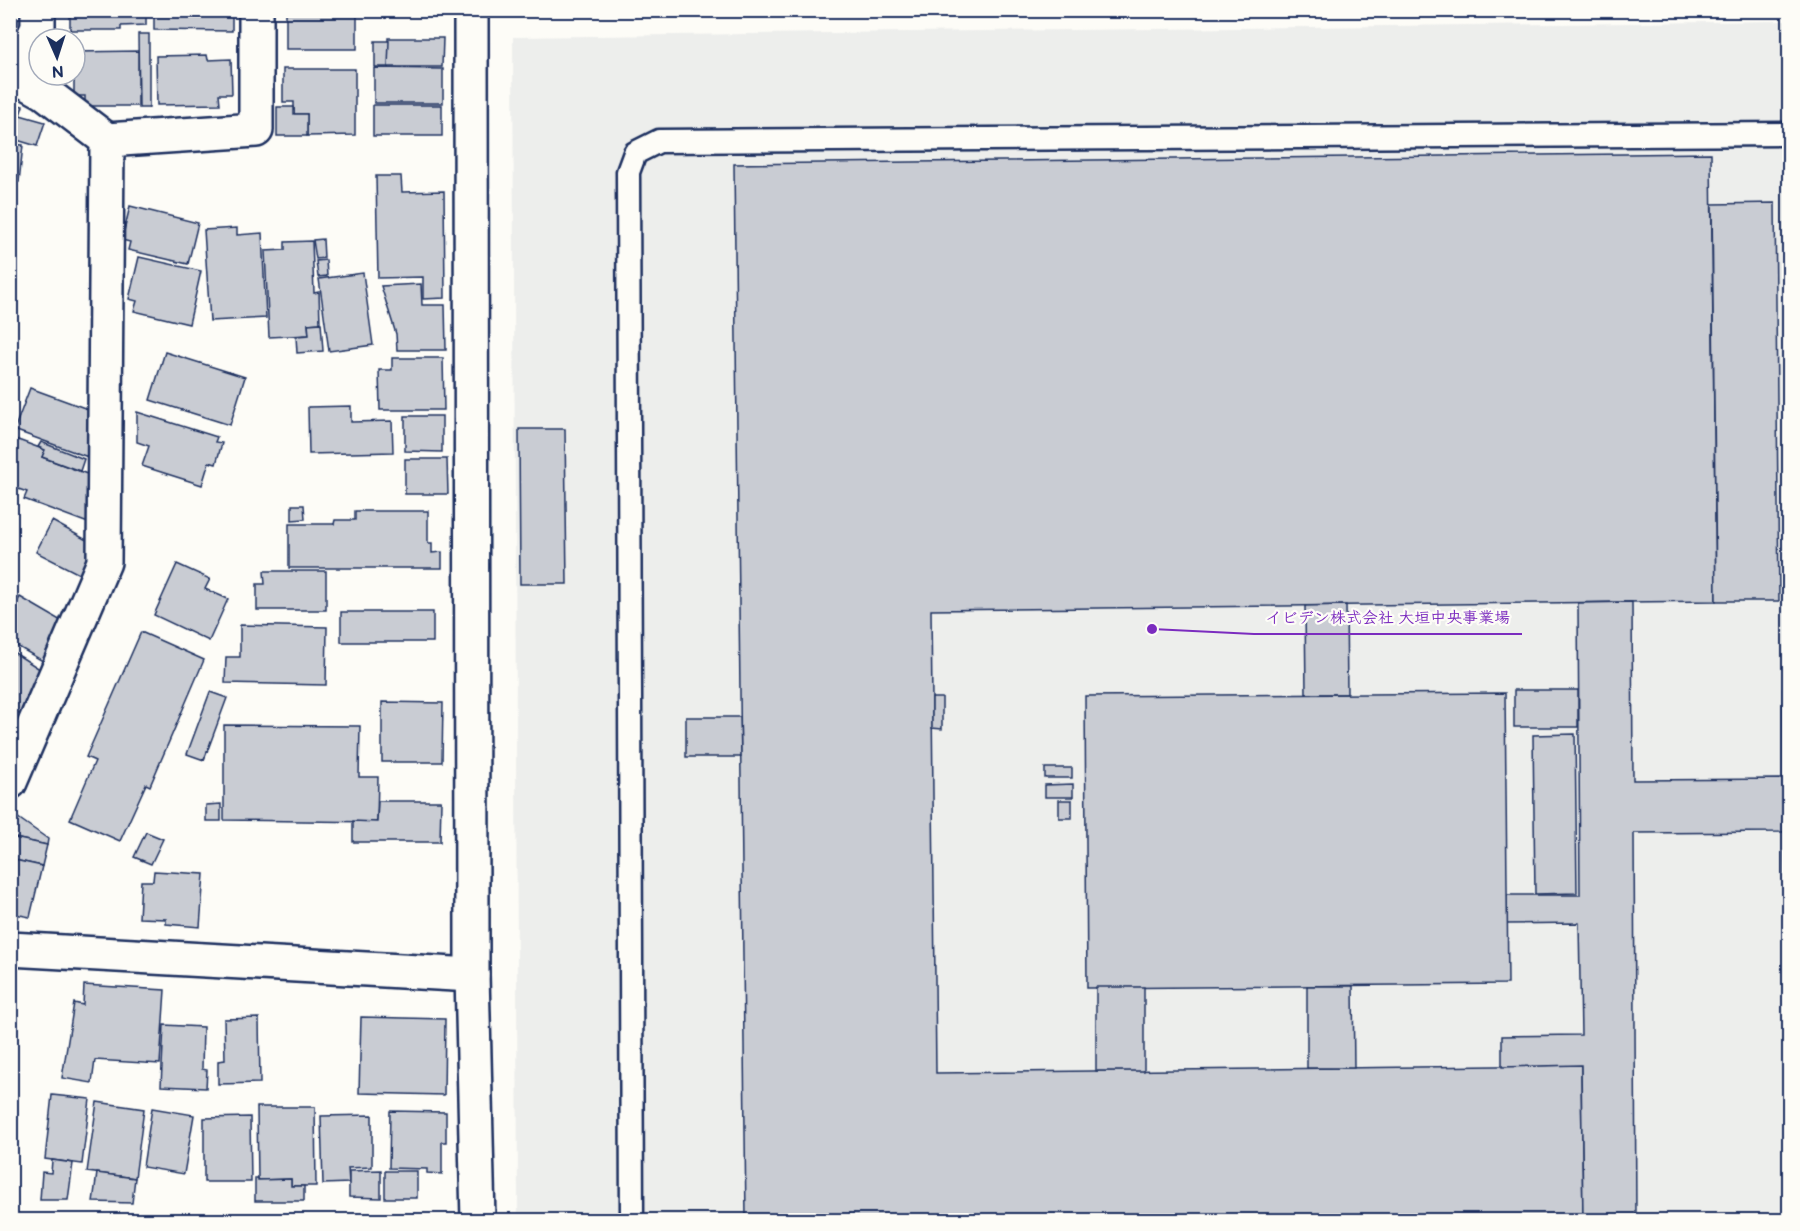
<svg xmlns="http://www.w3.org/2000/svg" width="1800" height="1231" font-family="'Balsamiq Sans','Klee One',sans-serif">
<style>
.built{fill:#edeeec}
.building{fill:#c9ccd3;stroke:#1b2f5e;stroke-width:1.5}
.lines{fill:none;stroke-linecap:round;stroke-linejoin:round}
.service-casing{stroke:#1b2f5e;stroke-width:27}
.minor-casing{stroke:#1b2f5e;stroke-width:38}
.service{stroke:#fdfcf7;stroke-width:22}
.minor{stroke:#fdfcf7;stroke-width:33}
.leader{fill:none;stroke:#7b2cbf;stroke-width:2}
.callout-dot{fill:#7b2cbf;stroke:#fdfcf7;stroke-width:2}
.callout-label{font-size:16px;text-anchor:middle;font-weight:bold;fill:#7b2cbf;stroke:#fdfcf7;stroke-width:4.5;stroke-linejoin:round;paint-order:stroke}
</style>
<rect width="100%" height="100%" fill="#fdfcf7"/>
<filter id="ink" filterUnits="userSpaceOnUse"><feTurbulence type="fractalNoise" baseFrequency=".0167" numOctaves="2"/><feDisplacementMap in="SourceGraphic" scale="12" xChannelSelector="R" yChannelSelector="G"/><feConvolveMatrix kernelMatrix="1 2 1 2 8 2 1 2 1" color-interpolation-filters="sRGB"/></filter>
<g filter="url(#ink)">
<path class="built" d="M1789,21V1220H518L513,37Z"/>
<g class="building">
<path d="M70,10H146V25L121,26V30H70Z"/>
<path d="M154,10H232V31L154,30Z"/>
<rect x="286" y="10" width="71" height="39"/>
<path d="M138,34H149V108H139Z"/>
<path d="M388,38H443L442,67H388Z"/>
<path d="M375,41H389L388,67H375Z"/>
<path d="M138,51V106H85V96H74V81H66L65,75H75V52Z"/>
<path d="M207,55L208,60L231,59L232,94H219L220,104L157,105L156,56Z"/>
<path d="M374,68L443,69V103H374Z"/>
<path d="M283,69H355V135L307,136V114H294V102H283Z"/>
<path d="M10,103L23,106L20,115L45,122L37,146L10,138Z"/>
<rect x="373" y="105" width="69" height="31"/>
<path d="M277,107H294V114H307V136H277Z"/>
<path d="M10,144L23,145L19,182H10Z"/>
<path d="M1711,153L1716,601L931,610L936,1073L1581,1065L1583,1220H746L734,164Z"/>
<path d="M376,176H401L402,192L444,191L445,298L423,299V277L378,278Z"/>
<path d="M1775,203L1779,601H1716L1712,204Z"/>
<path d="M130,206L198,223L188,264L128,250L130,242L122,240Z"/>
<path d="M237,228V235L262,233L266,318L210,321L204,230Z"/>
<path d="M323,239L324,258L316,259L313,240Z"/>
<path d="M312,241L314,293L319,292L320,323L308,324L309,335L269,337L265,251L285,250V242Z"/>
<path d="M139,257L201,271L189,324L134,311L137,301L129,299Z"/>
<path d="M326,260L327,276L318,277L316,261Z"/>
<path d="M363,273L373,345L329,351L319,279Z"/>
<path d="M421,284L422,305H445L446,350H397L396,334L381,286Z"/>
<path d="M321,323L323,351L297,353L296,336L309,335L308,324Z"/>
<path d="M165,352L245,377L230,425L150,400Z"/>
<path d="M392,358H443L444,410H380L379,370H392Z"/>
<path d="M30,388L104,415L88,457L14,430Z"/>
<path d="M351,406V422L392,421L393,452L309,454L308,407Z"/>
<path d="M137,412L217,437L215,442L222,443L216,464L209,462L202,485L142,466L149,446L137,442Z"/>
<path d="M405,416H442V452L405,451Z"/>
<path d="M519,429H565L567,584H520Z"/>
<path d="M10,437L45,450L42,457L103,480L88,523L24,499L27,492L10,486Z"/>
<path d="M41,442L84,459L80,471L42,457L45,450L38,447Z"/>
<path d="M405,459H447L448,494H405Z"/>
<path d="M292,505H304L305,519L292,520Z"/>
<path d="M355,511H428V543H432V553L442,552V568H289V524H334L335,520H355Z"/>
<path d="M52,521L101,548L85,577L36,552Z"/>
<path d="M177,564L210,579L205,589L228,599L209,641L154,615Z"/>
<path d="M264,571H326V610H257V584H265Z"/>
<path d="M20,597L75,629L53,667L10,642V614Z"/>
<path d="M1632,602L1633,780L1783,779L1784,832L1634,833L1636,1220H1583L1581,1065L1502,1067V1036L1581,1035L1579,923L1507,924V895H1580L1578,603Z"/>
<path d="M1346,605L1347,694H1306L1305,606Z"/>
<rect x="341" y="612" width="92" height="30"/>
<path d="M240,625L327,627L326,685L225,683L226,657H240Z"/>
<path d="M141,632L204,660L150,786L146,784L120,841L70,819L95,761L86,757Z"/>
<path d="M10,650L46,673L20,714L10,708Z"/>
<path d="M1783,689H1790V981H1785Z"/>
<rect x="1514" y="690" width="64" height="37"/>
<path d="M210,692L227,698L204,760L187,754Z"/>
<path d="M1505,693L1508,984L1087,988L1085,696Z"/>
<path d="M932,698H942V729L932,728Z"/>
<path d="M382,702L443,703L442,762H382Z"/>
<path d="M686,717H740L741,757H686Z"/>
<path d="M224,725L360,726L359,777H378L377,822L224,820Z"/>
<path d="M1575,734L1577,893L1535,894L1533,735Z"/>
<rect x="1045" y="768" width="27" height="10"/>
<path d="M1073,784V797H1045V785Z"/>
<rect x="1059" y="800" width="13" height="18"/>
<path d="M378,801H441L440,842H353V821L377,822Z"/>
<path d="M221,804V821H206V805Z"/>
<path d="M14,815L48,839L47,845L10,837Z"/>
<path d="M146,832L163,839L151,864L134,857Z"/>
<path d="M10,837L47,845L42,866L10,859Z"/>
<path d="M10,859L42,866L30,917L10,913Z"/>
<path d="M154,871L204,874L200,927L166,924V919L139,918L141,881H153Z"/>
<path d="M84,985L165,990L160,1064L95,1060L92,1083L62,1078L74,1003L83,1005Z"/>
<path d="M1307,986H1353L1354,1068H1307Z"/>
<rect x="1096" y="987" width="48" height="84"/>
<path d="M361,1017L445,1019L444,1095L359,1093Z"/>
<path d="M259,1018L260,1083L218,1084V1061L225,1060L224,1019Z"/>
<path d="M164,1025L203,1027L202,1069L207,1070L206,1088L161,1086Z"/>
<path d="M52,1095L90,1099L82,1164L45,1159Z"/>
<path d="M97,1102L144,1109L135,1178L87,1172Z"/>
<path d="M257,1107H315L316,1186H291V1179L258,1180Z"/>
<path d="M152,1108L194,1115L184,1174L143,1167Z"/>
<path d="M390,1111L446,1112V1142H442V1174L427,1173V1169L389,1168Z"/>
<path d="M372,1115V1167L348,1168L349,1183L323,1184L321,1116Z"/>
<path d="M250,1117L251,1182H204V1118Z"/>
<path d="M52,1160L73,1163L68,1200H40L42,1172L51,1173Z"/>
<path d="M381,1170V1198L349,1197V1171Z"/>
<rect x="385" y="1171" width="32" height="27"/>
<path d="M97,1173L135,1178L132,1203L93,1202Z"/>
<path d="M255,1178H258V1180L291,1179V1186H304V1201H255Z"/>
</g>
<g class="lines">
<g class="service-casing">
<path id="service" d="M632,1220L628,172L635,153L659,141L1790,134"/>
</g>
<g class="minor-casing">
<g id="minor">
<path d="M471,10L472,975L478,1220"/>
<path d="M10,73L44,92L107,140L104,562L10,782"/>
<path d="M14,76L38,28V10"/>
<path d="M107,140L256,130V10"/>
<path d="M10,949L472,975"/>
</g>
</g>
<use href="#service" class="service"/>
<use href="#minor" class="minor"/>
</g>
</g>
<path class="leader" d="M1152 629L1254 634H1522"/>
<circle class="callout-dot" cx="1152" cy="629" r="6"/>
<g class="callout-label">
<text x="1388" y="623">イビデン株式会社 大垣中央事業場</text>
</g>
<rect width="1800" height="1231" fill="none" stroke="#fdfcf7" stroke-width="36"/>
<rect x="18" y="18" width="1764" height="1195" fill="none" stroke="#1b2f5e" stroke-width="2" filter="url(#ink)"/>
<g transform="translate(57 57) rotate(177)"><circle r="28" fill="#fdfcf7" stroke="#a3aaba" stroke-width="1.5"/>
<path d="M0-4.5L10 22L0 15L-10 22Z" fill="#1b2f5e"/>
<text y="-9" font-size="16" font-weight="bold" text-anchor="middle" fill="#1b2f5e">N</text>
</g>
</svg>
